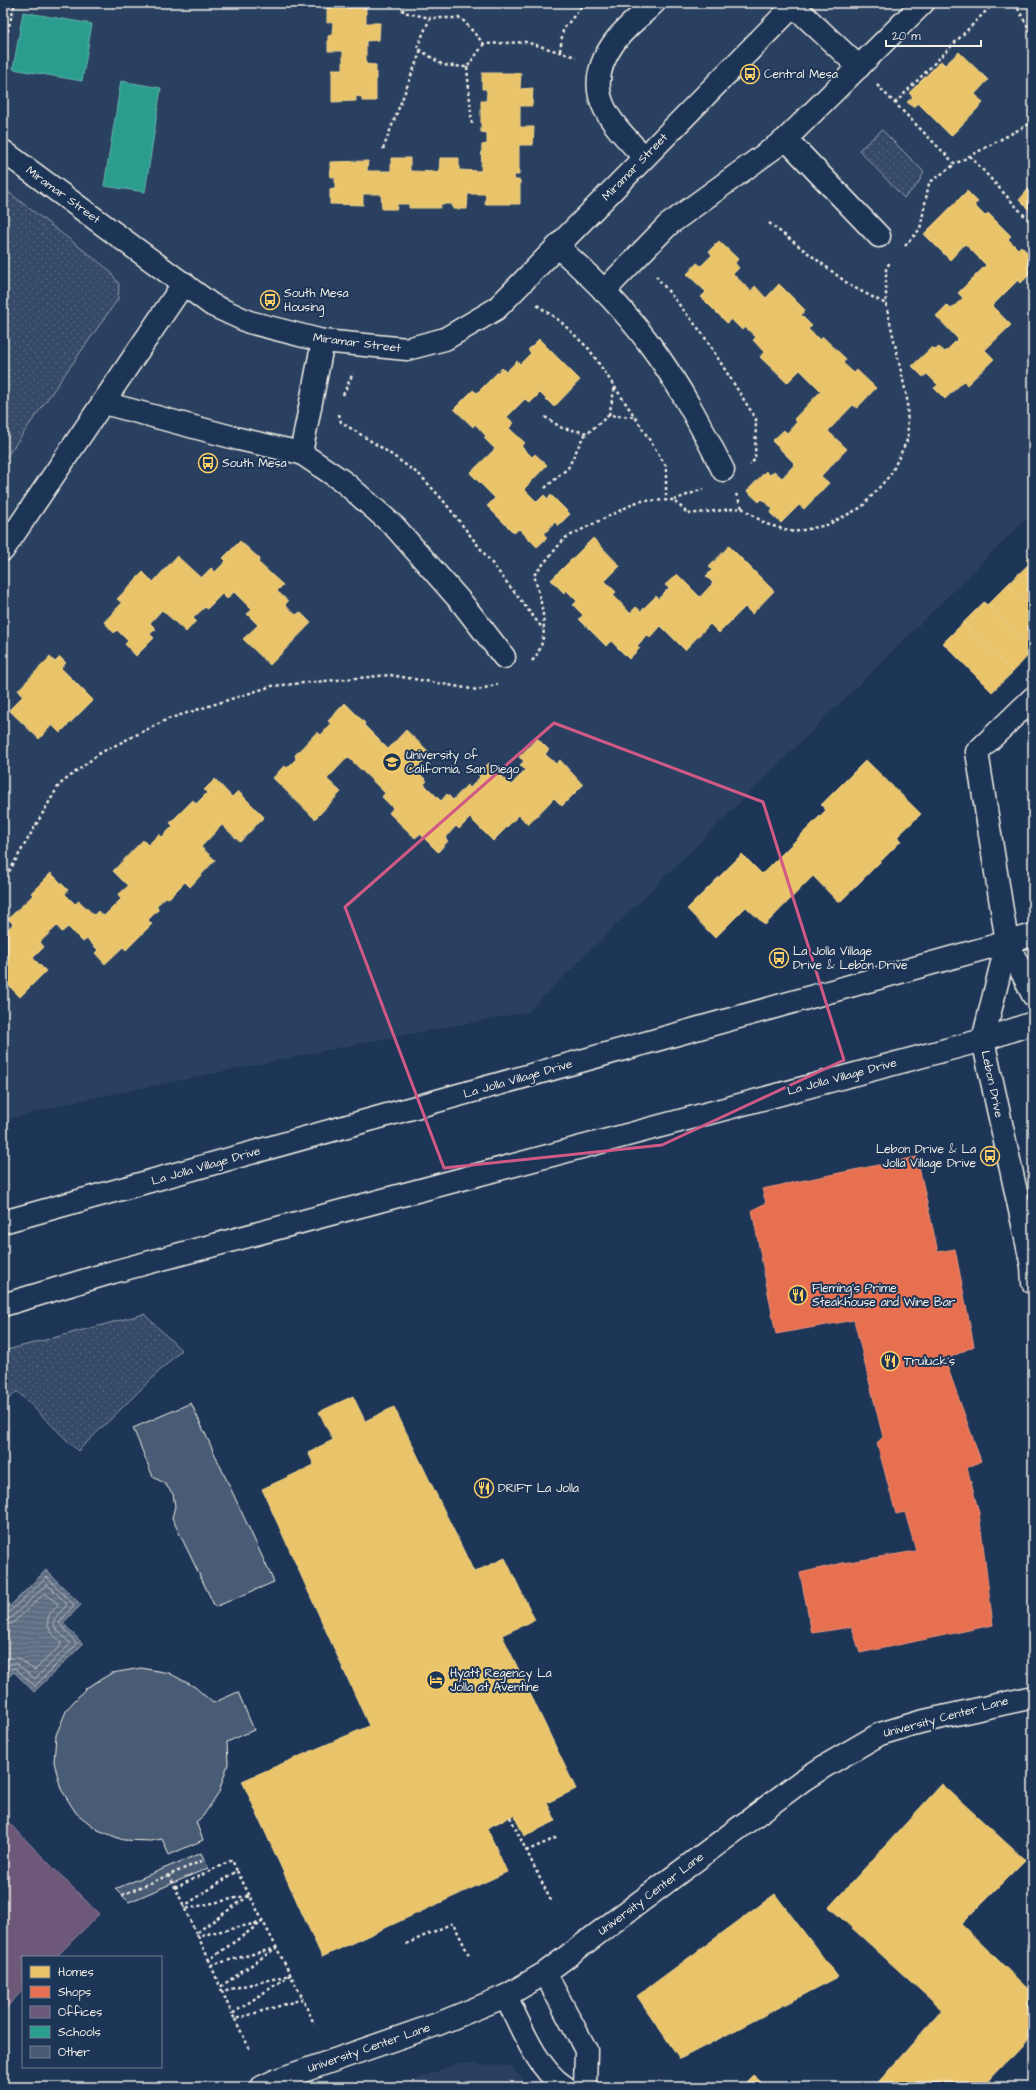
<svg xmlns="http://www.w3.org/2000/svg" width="1036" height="2090" font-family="'Architects Daughter',sans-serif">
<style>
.built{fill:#2a4060}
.green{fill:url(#green-dots);stroke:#949ea8}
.water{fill:url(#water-rules);stroke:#9aa2ab}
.homes{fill:#e9c46a;stroke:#ecd290}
.shops{fill:#e76f51;stroke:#eb967e}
.offices{fill:#6d597a;stroke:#96879b}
.schools{fill:#2a9d8f;stroke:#67b6aa}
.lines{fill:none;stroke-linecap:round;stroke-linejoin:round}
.shore{stroke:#b8bcbf;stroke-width:1}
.building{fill:#485b74;stroke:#f4f1e8}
.minor-casing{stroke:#f4f1e8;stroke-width:25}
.major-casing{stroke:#f4f1e8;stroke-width:25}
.path{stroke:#f4f1e8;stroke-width:2.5;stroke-dasharray:3 3;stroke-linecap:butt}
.minor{stroke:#1d3557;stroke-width:22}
.major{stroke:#1d3557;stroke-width:22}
.marked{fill:none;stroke:#d15985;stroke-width:3;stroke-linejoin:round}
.labels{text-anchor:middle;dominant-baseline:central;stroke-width:4;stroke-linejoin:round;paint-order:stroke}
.poi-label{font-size:12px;fill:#f4f1e8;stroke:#1d3557;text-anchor:start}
.street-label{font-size:12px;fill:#f4f1e8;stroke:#1d3557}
</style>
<defs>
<pattern id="green-dots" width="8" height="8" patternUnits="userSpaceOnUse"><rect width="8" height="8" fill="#354a67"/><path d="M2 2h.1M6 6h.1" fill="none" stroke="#53657d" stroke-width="1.8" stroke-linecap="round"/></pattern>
<pattern id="water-rules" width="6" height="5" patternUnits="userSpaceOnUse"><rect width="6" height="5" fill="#5e6d82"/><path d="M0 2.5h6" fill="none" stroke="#768294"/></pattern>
</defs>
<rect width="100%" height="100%" fill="#1d3557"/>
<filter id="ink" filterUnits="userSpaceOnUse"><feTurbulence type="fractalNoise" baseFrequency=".025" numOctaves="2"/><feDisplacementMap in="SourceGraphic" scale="8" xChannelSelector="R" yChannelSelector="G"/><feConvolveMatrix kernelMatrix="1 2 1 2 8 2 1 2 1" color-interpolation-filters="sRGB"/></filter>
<g filter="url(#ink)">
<g class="built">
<path d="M3,3H1033V512L528,1012L367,1042L69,1103L3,1121Z"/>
<path d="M458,2063L511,2066L529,2087H397Z"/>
</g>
<g class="green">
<path d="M882,130L924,172L917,185L904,198L859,150Z"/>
<path d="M3,188L109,270L119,284L118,299L3,462Z"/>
<path d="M144,1314L181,1350L78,1451L17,1391L3,1404V1351Z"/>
</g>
<path class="water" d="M46,1570L81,1605L63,1623L83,1644L34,1692L14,1672L3,1682V1613Z"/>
<g class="homes">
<path d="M327,3H366V23H380L379,40L366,41V64L376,65V101H362V97L356,96V101L332,102V69H343V51H328V36L332,35L333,22L327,23Z"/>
<path d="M959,52L988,80L975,94L983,103L951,136L918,103L913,107L907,102L913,97L909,93L941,61L945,65Z"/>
<path d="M482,73H521L520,89L533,88L532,106H520V127H534L533,145H519V175H514L515,180H520V204H485L486,194H468L467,209H453L452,204H441L440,208H409V204H397V209H382L381,194H363V205L330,204V189H335V177H330V162L368,161L367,171H391V158H410V171L439,172L440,158H459V170L481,171L482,145L487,144V133L481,132V101H486L487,93L486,89H482Z"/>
<path d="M1031,186L1033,189V214L1019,200Z"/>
<path d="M967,191L978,202L974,205L985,216L988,213L1011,236L1008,239L1018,249L1021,246L1033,258V271L1021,283L1018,280L992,306L1011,325L985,350L994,359L967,385L964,381L945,399L934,388L938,385L927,374L923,377L912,366L932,347L935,350L939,347L945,352L958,339L936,316L947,305L951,309L963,298L958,293L986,265L965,244L950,260L924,234Z"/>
<path d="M719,241L738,259L735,263L739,268L733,274L751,291L755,286L766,298L779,284L805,310L801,315L812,326L808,329L820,340L823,337L846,359L843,363L854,373L857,370L876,388L857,408L853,405L828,431L847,449L821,476L829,483L804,509L799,505L781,523L770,513L773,509L762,499L759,502L747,491L766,471L770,475L774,471L782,478L795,464L772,441L784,430L787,433L797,422L794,419L821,391L800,370L787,383L760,357L764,352L753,340L756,337L745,327L742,330L731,319L727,323L701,297L706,292L687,274L697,263L701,266L712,255L709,251Z"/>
<path d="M539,339L580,380L554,407L540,393L530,403L525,399L507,417L514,423L509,428L525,443L521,446L532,457L535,454L547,465L524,489L537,502L544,495L548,499L551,495L570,514L558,526L555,522L544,534L547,538L537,547L519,529L514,533L487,506L495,498L470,473L495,449L484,438L486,436L475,424L473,427L454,409L473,390L477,393L502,368L506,372L517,361L520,364L531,353L528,350Z"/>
<path d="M593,538L620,566L605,581L616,592L613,595L630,613L636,607L641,611L656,596L658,599L669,588L665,585L677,574L700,597L713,583L706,576L712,570L709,567L729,546L774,591L752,614L745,607L719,633L710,624L685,650L661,626L650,638L647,635L637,646L640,648L629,659L611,641L606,646L579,619L583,615L573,605L577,601L566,590L564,593L551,580Z"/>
<path d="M240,541L260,559L258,562L283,585L277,591L288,601L285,605L296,615L300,612L311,623L270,665L243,639L258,625L247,614L252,610L234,592L227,599L222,594L207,609L205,607L193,618L196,621L186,632L162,610L150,623L156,629L150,634L154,638L136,656L125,644L128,641L117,630L114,633L104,622L122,603L117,599L143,572L153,582L177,556L201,578L211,568L215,572L226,561L223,558Z"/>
<path d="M1033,552V566L1026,559Z"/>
<path d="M1030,563L1033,566V610L1008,584Z"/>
<path d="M1008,584L1033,610V650L987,605Z"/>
<path d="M984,602L1033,650L1013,672L963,623Z"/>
<path d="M963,623L1013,672L992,692L943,643Z"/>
<path d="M50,657L55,662L60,657L66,663L61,668L93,700L60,733L52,725L39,739L9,710L23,696L18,690Z"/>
<path d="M345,703L365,723L364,725L388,749L406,730L431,754L416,770L427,781L424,784L441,801L447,794L453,800L467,785L470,788L480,777L478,774L489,763L511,785L525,770L520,765L524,761L519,757L537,738L549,750L545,754L556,764L560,760L583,785L562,806L554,798L528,825L519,815L493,841L470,818L459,829L456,826L445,838L448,841L438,852L420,834L415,838L389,813L393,808L382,797L385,793L348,757L327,779L341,792L315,819L273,778L283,767L285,766L287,768L296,759L295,755L317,732L321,735L331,724L328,721Z"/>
<path d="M866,760L921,814L897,837L901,841L839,903L813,876L765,925L746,907L715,938L687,909L742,854L762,874L826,810L821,805Z"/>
<path d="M215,779L232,797L238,791L264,817L240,842L222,825L201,847L215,860L190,887L185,882L169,898L166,897L156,906L159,909L148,920L152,924L126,950L123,947L105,964L95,953L98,950L87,939L83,942L68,927L62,932L57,926L40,942L44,947L33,958L46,971L20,997L3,980V939L6,936L3,933L13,924L8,919L33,895L31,893L51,873L68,890L65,894L75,904L79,901L94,915L98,911L104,916L121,899L118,895L128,886L113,871L143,840L148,845L159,834L162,837L173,826L170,823L193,800L196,804L207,793L204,790Z"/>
<path d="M353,1396L365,1421L394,1407L474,1572L505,1558L535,1620L502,1635L576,1789L547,1803L556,1821L524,1836L514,1815L487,1828L507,1872L322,1957L242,1781L369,1726L262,1489L314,1465L308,1452L333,1440L319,1412Z"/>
<path d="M942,1784L1025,1860L961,1924L1033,1994V2034L983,2087H874L942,2010L829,1907Z"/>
<path d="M775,1894L838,1977L680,2059L637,1996Z"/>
<path d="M753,2075L767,2087H741Z"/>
</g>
<path class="shops" d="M917,1157L938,1252L955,1249L974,1346L945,1360L981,1461L967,1468L979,1513L993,1625L860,1653L852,1627L812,1633L800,1573L843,1563L916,1551L905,1512L896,1514L877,1443L883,1437L854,1320L776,1334L752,1210L766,1203L762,1189Z"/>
<path class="offices" d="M3,1817L99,1914L56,1957H23V1990L3,2011Z"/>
<g class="schools">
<path d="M23,12L92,24L82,81L13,69Z"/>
<path d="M121,81L161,88L145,192L104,186Z"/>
</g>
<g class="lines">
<g class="shore">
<path d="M3,1615L7,1614L47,1577L74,1605L59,1623L77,1644L35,1686L15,1668L11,1669L3,1677"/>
<path d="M3,1620L11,1618L47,1584L67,1604C65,1609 59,1612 56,1617C48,1627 65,1636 70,1644L35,1679L17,1664H10L3,1670"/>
<path d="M3,1626L13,1623L45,1593L58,1604C57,1608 53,1610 50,1614C43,1626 53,1635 61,1642V1645L35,1670C23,1664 18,1651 3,1662"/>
</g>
</g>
<g class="building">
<path d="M191,1403L274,1582L215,1607L172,1518L175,1506L173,1494L164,1483L153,1477L133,1428Z"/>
<path d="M141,1668L169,1673L195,1687L213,1703L238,1692L254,1730L227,1742L228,1764L219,1792L203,1816L196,1822L203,1840L169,1855L162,1839L151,1841L123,1840L98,1830L76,1813L61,1789L54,1762L56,1735L67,1709L86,1688L112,1673Z"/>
<path d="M201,1853L208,1868L129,1902L115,1889Z"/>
</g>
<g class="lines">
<g class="minor-casing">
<g id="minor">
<path d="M794,6L859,67"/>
<path d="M786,139L879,236"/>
<path d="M3,151L212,305L249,322L323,341L407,349L445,339L496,309L796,3"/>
<path d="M644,157C611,122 579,93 613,44C623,29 641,16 654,3"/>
<path d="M558,247C592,277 626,311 653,349C681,387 702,428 723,470"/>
<path d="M604,291L668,225L786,139L923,3"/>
<path d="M104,403L239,439L301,453L344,482L395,527L462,603L504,657"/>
<path d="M301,453L323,341"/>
<path d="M3,550L184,283"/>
<path d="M1033,698L977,752L1007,942L1033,995"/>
<path d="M1007,942L983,1040L1032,1266L1033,1283"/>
<path d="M545,1973L586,2050L585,2087"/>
<path d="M506,1996C520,2025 537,2069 565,2087"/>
<path d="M262,2087L277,2080L438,2024L506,1996L545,1973L803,1780L825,1766L880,1734L920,1722L1033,1697"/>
</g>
</g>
<g class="major-casing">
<g id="major">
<path d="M3,1222L1033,935"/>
<path d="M3,1305L113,1272L983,1040L1033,1023"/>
</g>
</g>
<g class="path">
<path d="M403,3V12L430,18"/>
<path d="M1015,3L1031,33L1033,44"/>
<path d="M484,44L467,67L443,65L417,48L430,18H461L484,44L526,42L576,57"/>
<path d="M3,49L15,3"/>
<path d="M560,51L563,30L584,3"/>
<path d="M467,67L472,124"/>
<path d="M877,85L955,164L1033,122"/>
<path d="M895,103L994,3"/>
<path d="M383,149L421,50"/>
<path d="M970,156L1033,225"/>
<path d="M769,223L851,286L886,304"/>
<path d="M905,246L920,229L929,183L955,164"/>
<path d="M656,276L702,333L756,419L755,459L750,465"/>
<path d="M537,305L560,321L589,349L635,417"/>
<path d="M343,395L353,373"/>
<path d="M339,414L341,422L385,450L421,476L442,499L543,629"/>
<path d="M609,415L615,386"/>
<path d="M545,417L562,428L588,433"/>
<path d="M545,488L568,468L583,437L609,415L635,417L666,466V500"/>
<path d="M736,494L742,508"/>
<path d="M674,500L703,489"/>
<path d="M532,661C553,638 541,602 534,575L565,538L639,501L674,500L688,514L742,508L766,524L794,532L827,525L862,507L891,474L908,438L907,398L886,304V268L891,261"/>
<path d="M3,882L59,785L100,753L168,719L272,686L390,675L478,690L498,684"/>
<path d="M510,1817L551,1901"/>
<path d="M526,1851L558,1837"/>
<path d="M237,1871L303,1999"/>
<path d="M169,1875L184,1906"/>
<path d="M175,1888L232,1860L237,1871L184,1906L185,1909L250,1895L196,1933L198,1936L262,1922L209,1960L211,1965L276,1948L220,1987L222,1991L290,1975L232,2014L235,2019L303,1999L314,2024"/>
<path d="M122,1895L204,1860"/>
<path d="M185,1909L196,1933"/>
<path d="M198,1936L209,1960"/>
<path d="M406,1944L453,1923L469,1955"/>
<path d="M211,1965L220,1987"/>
<path d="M222,1991L232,2014"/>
<path d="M235,2019L250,2050"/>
</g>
<use href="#minor" class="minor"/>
<use href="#major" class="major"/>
</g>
</g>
<path class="marked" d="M554,723L763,802L844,1060L662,1145L444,1168L345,907Z"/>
<defs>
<g id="bus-ring" transform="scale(1)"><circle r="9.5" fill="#1d3557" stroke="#ffd166" stroke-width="1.5"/><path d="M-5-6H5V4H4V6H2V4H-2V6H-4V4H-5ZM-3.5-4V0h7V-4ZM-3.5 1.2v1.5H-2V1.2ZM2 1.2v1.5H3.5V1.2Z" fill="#ffd166"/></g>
<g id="university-ring" transform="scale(1)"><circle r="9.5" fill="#1d3557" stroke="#ffd166" stroke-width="1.5"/><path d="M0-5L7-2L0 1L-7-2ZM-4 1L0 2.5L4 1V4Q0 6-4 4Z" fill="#ffd166"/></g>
<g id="restaurant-ring" transform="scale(1)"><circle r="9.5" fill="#1d3557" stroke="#ffd166" stroke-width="1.5"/><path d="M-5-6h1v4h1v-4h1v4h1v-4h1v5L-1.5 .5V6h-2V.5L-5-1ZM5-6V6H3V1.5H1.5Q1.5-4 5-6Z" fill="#ffd166"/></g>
<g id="hotel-ring" transform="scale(1)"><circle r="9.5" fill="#1d3557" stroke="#ffd166" stroke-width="1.5"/><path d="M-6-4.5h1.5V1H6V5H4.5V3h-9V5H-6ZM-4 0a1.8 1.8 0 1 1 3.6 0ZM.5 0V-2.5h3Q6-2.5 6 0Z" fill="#ffd166"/></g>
</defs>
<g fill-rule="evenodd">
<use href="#bus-ring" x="750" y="74"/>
<use href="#bus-ring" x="270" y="300"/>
<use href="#bus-ring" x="208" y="463"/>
<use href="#university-ring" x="392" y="762"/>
<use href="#bus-ring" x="779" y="958"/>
<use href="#bus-ring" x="990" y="1156"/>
<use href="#restaurant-ring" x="798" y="1295"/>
<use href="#restaurant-ring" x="890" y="1361"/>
<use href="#restaurant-ring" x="484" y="1488"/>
<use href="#hotel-ring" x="436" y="1680"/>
</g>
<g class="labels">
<g class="poi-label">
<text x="764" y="74">Central Mesa</text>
<text x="284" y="293">South Mesa<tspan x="284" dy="14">Housing</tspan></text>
<text x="222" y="463">South Mesa</text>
<text x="406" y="755">University of<tspan x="406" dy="14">California, San Diego</tspan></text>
<text x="793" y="951">La Jolla Village<tspan x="793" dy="14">Drive &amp; Lebon Drive</tspan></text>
<text x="976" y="1149" text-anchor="end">Lebon Drive &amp; La<tspan x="976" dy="14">Jolla Village Drive</tspan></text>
<text x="812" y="1288">Fleming's Prime<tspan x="812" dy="14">Steakhouse and Wine Bar</tspan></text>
<text x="904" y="1361">Truluck's</text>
<text x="498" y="1488">DRIFT La Jolla</text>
<text x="450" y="1673">Hyatt Regency La<tspan x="450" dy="14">Jolla at Aventine</tspan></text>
</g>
<g class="street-label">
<text transform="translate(635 167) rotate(-46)">Miramar Street</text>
<text transform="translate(63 195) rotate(36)">Miramar Street</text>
<text transform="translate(357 343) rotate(7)">Miramar Street</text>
<text transform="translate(842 1077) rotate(-15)">La Jolla Village Drive</text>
<text transform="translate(518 1079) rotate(-16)">La Jolla Village Drive</text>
<text transform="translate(992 1084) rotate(78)">Lebon Drive</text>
<text transform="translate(206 1166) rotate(-16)">La Jolla Village Drive</text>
<text transform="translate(946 1717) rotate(-15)">University Center Lane</text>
<text transform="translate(651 1894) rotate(-37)">University Center Lane</text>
<text transform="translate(369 2048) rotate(-19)">University Center Lane</text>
</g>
</g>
<rect width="1036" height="2090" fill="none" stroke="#1d3557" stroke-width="16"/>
<rect x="8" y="8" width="1020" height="2074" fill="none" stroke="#f4f1e8" stroke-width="1.5" filter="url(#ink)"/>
<rect x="22" y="1956" width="140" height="112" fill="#1d3557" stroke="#738091"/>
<rect x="30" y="1966" width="20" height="12" fill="#e9c46a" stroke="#738091"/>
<text x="58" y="1976" font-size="12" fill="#f4f1e8">Homes</text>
<rect x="30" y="1986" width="20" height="12" fill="#e76f51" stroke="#738091"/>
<text x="58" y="1996" font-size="12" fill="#f4f1e8">Shops</text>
<rect x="30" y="2006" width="20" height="12" fill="#6d597a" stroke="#738091"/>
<text x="58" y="2016" font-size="12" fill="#f4f1e8">Offices</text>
<rect x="30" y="2026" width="20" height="12" fill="#2a9d8f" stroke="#738091"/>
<text x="58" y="2036" font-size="12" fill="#f4f1e8">Schools</text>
<rect x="30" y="2046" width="20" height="12" fill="#485b74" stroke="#738091"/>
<text x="58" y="2056" font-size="12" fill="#f4f1e8">Other</text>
<path d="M886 40v6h95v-6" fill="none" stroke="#f4f1e8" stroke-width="2"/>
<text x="892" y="40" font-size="12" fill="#f4f1e8" stroke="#1d3557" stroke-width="3" paint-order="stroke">20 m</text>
</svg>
